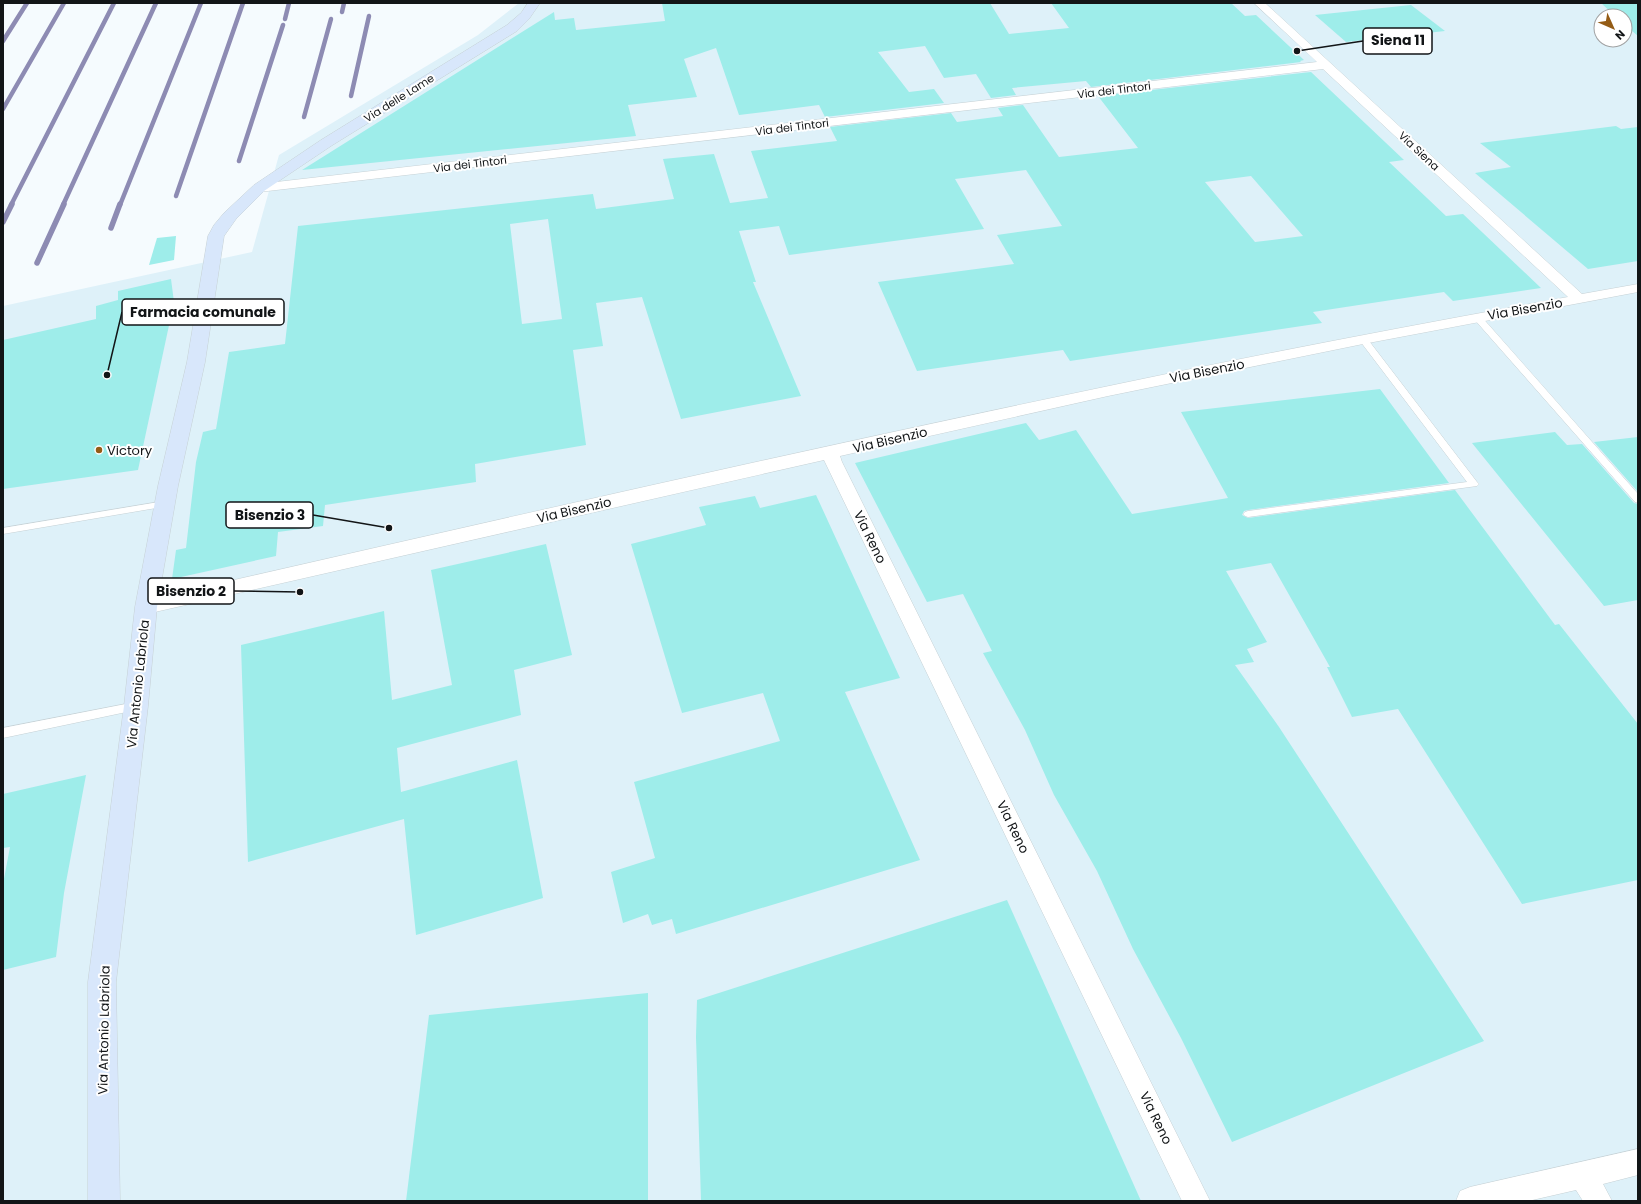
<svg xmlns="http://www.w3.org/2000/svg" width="1641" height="1204" font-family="Poppins,sans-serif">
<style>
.built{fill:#def1f9;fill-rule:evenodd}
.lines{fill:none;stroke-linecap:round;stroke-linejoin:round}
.stream-far1{stroke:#8d8bb3;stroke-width:4.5}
.stream{stroke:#8d8bb3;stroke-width:5.5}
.building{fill:#9eedea;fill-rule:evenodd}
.lane-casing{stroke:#c6d1d5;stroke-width:1}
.street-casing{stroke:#c6d1d5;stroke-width:1}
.secondary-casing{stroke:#c6d1d5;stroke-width:1}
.lane{fill:#fff;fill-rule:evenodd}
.street{fill:#fff;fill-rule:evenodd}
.secondary{fill:#d8e7fb;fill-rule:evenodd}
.poi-dot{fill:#945c16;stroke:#fff;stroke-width:1.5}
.labels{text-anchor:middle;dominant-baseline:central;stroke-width:4;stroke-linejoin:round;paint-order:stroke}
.far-street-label{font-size:11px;fill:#121517;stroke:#fff}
.street-label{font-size:13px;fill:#121517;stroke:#fff}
.poi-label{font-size:13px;fill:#121517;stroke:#fff;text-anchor:start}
.leader{fill:none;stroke:#121517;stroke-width:1.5}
.callout-dot{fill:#121517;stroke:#fff;stroke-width:1.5}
.callout{fill:#fff;stroke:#121517;stroke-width:1.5}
.callout-label{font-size:14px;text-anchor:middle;font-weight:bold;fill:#121517}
</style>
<rect width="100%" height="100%" fill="#f5fbfe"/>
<path class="built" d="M519,3H1638V1201H3V306L252,252L279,155L478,35ZM1601,16H1625V40H1601Z"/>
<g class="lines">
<g class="stream-far1">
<path d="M342,12L344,3"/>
<path d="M285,19L289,3"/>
<path d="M3,41L27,3"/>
<path d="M351,96L369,16"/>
<path d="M3,109L64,3"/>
<path d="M304,117L331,19"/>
<path d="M239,161L283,25"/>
<path d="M176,196L243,3"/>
<path d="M11,205L114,3"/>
<path d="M63,205L156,3"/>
<path d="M120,205L201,3"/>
</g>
<g class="stream">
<path d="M3,222L12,204"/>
<path d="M111,228L120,204"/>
<path d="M37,263L64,204"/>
</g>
</g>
<g class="building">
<path d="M662,3H990L1009,34L1069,28L1051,3H1231L1245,16L1256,15L1304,60L1300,61L1301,62L1091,87L1086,81L1012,88L1016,95L991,98L976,74L944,78L925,46L878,52L909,92L934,89L944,103L825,117L819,105L739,115L716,48L684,59L697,97L628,105L636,136L302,170L554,12L555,20L574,18L576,30L665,21Z"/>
<path d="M1601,3H1638V36L1625,25V16H1615Z"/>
<path d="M1411,5L1445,31L1346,42L1315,15Z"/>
<path d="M1311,72L1404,160L1389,162L1446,216L1463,214L1541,288L1453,301L1444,292L1313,312L1322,323L1070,361L1063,350L917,371L878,282L1014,264L997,235L1062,226L1026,170L955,179L984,229L789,255L779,226L739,231L756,282H753L801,396L681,419L642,297L596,303L603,346L573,350L586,445L475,464L476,482L325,505L323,526L278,532L276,556L172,579L176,550L186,548L196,462L203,432L216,429L229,352L285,344L298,226L593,194L596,209L674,199L663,159L714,154L730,203L768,198L751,151L837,141L830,127L951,113L957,122L1003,116L998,108L1023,105L1059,157L1138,148L1098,96ZM1251,176L1303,236L1255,242L1205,182ZM548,219L562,319L522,324L510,224Z"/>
<path d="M1616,126L1621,129L1638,127V261L1588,269L1475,173L1511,167L1480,143Z"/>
<path d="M176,236L174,260L149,265L157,238Z"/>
<path d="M171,279L174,302L138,470L3,489V340L96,319V306L118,300V291Z"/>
<path d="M1380,389L1449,483L1248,510L1244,511L1242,515L1248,518L1455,490L1555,625L1559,624L1638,724V880L1522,904L1398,709L1352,717L1327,667H1330L1271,563L1226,571L1267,642L1247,649L1254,662L1235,665L1279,727L1484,1041L1232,1142L1181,1038L1133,949L1097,871L1054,795L1025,730L983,653L992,651L963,594L927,602L855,463L1026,423L1039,440L1076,430L1132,514L1228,498L1181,412Z"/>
<path d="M1555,432L1567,445L1582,444L1634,503L1638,504V600L1604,606L1472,443Z"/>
<path d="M1638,437V492L1594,442Z"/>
<path d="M816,495L900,678L845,692L920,860L676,934L672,919L652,925L648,914L623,923L611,872L655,858L634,782L780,741L763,693L682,713L631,544L706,525L699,507L755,496L760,508Z"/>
<path d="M546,544L572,655L514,670L521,715L397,748L401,792L517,760L543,898L416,935L404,819L248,862L241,645L384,611L392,700L452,685L431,570Z"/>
<path d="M86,775L64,893L56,957L3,970V884L10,847L3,848V794Z"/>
<path d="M1007,900L1141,1201H701L696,1037L697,1000Z"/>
<path d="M648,993V1201H406L429,1015Z"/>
</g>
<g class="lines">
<g class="lane-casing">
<g id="lane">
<path d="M1474,315H1480L1638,494V503L1635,502L1474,319Z"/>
<path d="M1363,336L1366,337L1477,482L1479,484L1477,486L1248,517L1245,516L1243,514L1245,512L1248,511L1467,482L1360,341V337Z"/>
<path d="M165,501L170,504L168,506L3,534V528Z"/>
<path d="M136,702L140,703L141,706L140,709L136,710L3,738V728Z"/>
</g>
</g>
<g class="street-casing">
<g id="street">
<path d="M1254,3H1265L1582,294L1638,284V292L1363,344L1108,396L840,456L842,462L1210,1201H1182L824,460L146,614L139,612L136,607L139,602L146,600C467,527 787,453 1109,386C1261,354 1414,325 1568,297L1323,69L259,192L254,191L252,188L254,185L259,184L1317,62Z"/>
<path d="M1638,1149V1175L1603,1184L1612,1201H1583L1576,1190L1528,1201H1456L1460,1191L1470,1187Z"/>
</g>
</g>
<g class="secondary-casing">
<path id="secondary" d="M528,3H540L529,19L517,31L331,146L264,191L236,219L224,236L205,362L178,486L157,607L148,706L116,982L120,1201H88V982L124,706L135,607L158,486L187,362L208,236L214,225L224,213L254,185L321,140L507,25L521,13Z"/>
</g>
<use href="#lane" class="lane"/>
<use href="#street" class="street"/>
<use href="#secondary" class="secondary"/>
</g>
<circle class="poi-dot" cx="99" cy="450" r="4"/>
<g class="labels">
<g class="far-street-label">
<text transform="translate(1114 90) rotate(-7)">Via dei Tintori</text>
<text transform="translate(399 98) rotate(-32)">Via delle Lame</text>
<text transform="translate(792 127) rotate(-7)">Via dei Tintori</text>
<text transform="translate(1419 151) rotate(43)">Via Siena</text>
<text transform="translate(470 164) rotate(-7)">Via dei Tintori</text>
</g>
<g class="street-label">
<text transform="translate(1525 309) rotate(-10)">Via Bisenzio</text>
<text transform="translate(1207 371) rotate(-11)">Via Bisenzio</text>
<text transform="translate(890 440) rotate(-13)">Via Bisenzio</text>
<text transform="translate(574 510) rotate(-13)">Via Bisenzio</text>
<text transform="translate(870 537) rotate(64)">Via Reno</text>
<text transform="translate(138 684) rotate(-84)">Via Antonio Labriola</text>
<text transform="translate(1013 827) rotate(64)">Via Reno</text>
<text transform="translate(104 1030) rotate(-89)">Via Antonio Labriola</text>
<text transform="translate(1156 1118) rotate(64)">Via Reno</text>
</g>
<g class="poi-label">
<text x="107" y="450">Victory</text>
</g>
</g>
<path class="leader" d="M1297 51L1363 41M107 375L122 312M389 528L313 515M300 592L234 591"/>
<g class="callout-dot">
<circle cx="1297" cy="51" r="4"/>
<circle cx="107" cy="375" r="4"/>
<circle cx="389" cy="528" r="4"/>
<circle cx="300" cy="592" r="4"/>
</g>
<g class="callout">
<rect x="1363" y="28" width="69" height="26" rx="4"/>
<rect x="122" y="299" width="162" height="26" rx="4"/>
<rect x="226" y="502" width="87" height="26" rx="4"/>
<rect x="148" y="578" width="86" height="26" rx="4"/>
</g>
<g class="callout-label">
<text x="1398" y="45">Siena 11</text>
<text x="203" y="317">Farmacia comunale</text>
<text x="270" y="520">Bisenzio 3</text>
<text x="191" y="596">Bisenzio 2</text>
</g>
<rect width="1641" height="1204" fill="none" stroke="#121517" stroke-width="8"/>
<g transform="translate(1613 28) rotate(135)"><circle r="19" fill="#ffffff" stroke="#a0a1a2"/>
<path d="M0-3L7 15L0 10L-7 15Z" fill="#945c16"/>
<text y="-6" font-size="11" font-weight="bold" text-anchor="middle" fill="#121517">N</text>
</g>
</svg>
